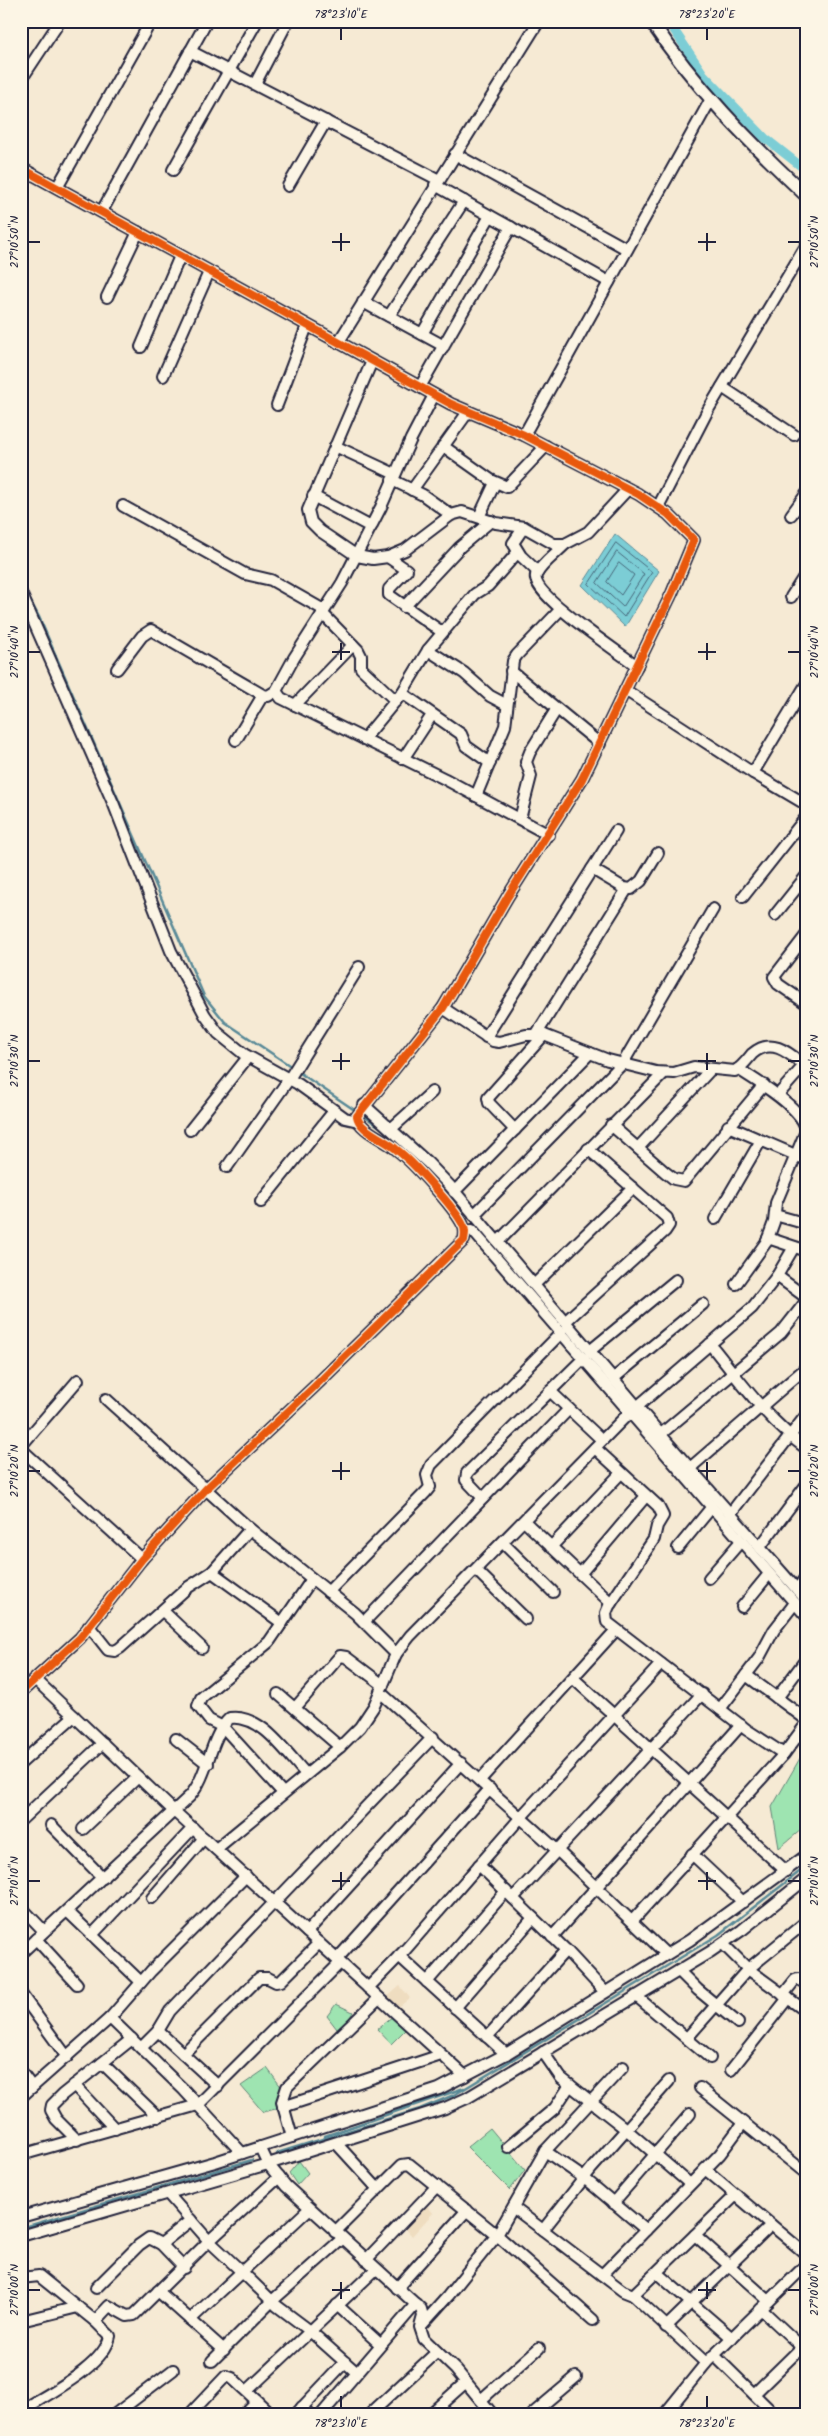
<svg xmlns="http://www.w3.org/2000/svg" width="828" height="2436" font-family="Kalam,sans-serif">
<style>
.built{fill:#efddc0}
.green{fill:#9ee4b1;stroke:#608376}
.water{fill:#7ccdd5;stroke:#588997}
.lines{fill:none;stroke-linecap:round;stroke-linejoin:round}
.shore{stroke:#466679;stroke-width:1}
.stream{stroke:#588997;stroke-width:2.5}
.canal{stroke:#7ccdd5;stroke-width:9}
.minor-casing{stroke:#22223b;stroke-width:14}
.major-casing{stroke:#22223b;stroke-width:16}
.minor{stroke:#fcf5e5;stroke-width:10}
.major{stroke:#fcf5e5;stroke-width:12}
.cycleway-casing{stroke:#fcf5e5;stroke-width:11}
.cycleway{stroke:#e8590c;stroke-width:8}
.ticks{fill:none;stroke:#22223b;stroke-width:2}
.neatline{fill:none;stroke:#22223b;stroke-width:2}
.ticks-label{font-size:12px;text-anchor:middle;fill:#22223b}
</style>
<rect width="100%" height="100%" fill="#f6ead4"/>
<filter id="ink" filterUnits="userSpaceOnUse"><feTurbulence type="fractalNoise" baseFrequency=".02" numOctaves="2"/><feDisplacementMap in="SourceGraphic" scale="10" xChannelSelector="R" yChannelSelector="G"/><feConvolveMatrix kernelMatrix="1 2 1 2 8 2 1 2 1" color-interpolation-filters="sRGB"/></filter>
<g filter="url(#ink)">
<g class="built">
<path d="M400,1986L410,1998L395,2010L385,1999Z"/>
<path d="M426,2204L433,2213L412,2236L405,2228Z"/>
</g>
<g class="green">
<path d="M807,1746V1825L779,1848L772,1807Z"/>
<path d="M336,2004L353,2012L340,2033L327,2016Z"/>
<path d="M393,2016L406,2029L391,2044L377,2029Z"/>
<path d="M267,2068L282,2088L280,2108L263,2112L241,2086Z"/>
<path d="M490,2128L525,2170L510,2190L467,2147Z"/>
<path d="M299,2161L308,2173L297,2185L289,2173Z"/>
</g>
<path class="water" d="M615,534L659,571L625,627L582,585Z"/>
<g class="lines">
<g class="shore">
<path d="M616,543L652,572L624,617L589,584Z"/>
<path d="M617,552L644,574L623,607L597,583Z"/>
<path d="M619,563L634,575L621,595L607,582Z"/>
</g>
<g class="stream">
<path d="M30,600L39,617L204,996L225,1022L292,1067"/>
<path d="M297,1071L356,1111"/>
<path d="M361,1114L383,1129"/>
<path d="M325,2136L464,2088"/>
<path d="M277,2153L420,2109L454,2095L718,1935L807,1866"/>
<path d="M21,2228L252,2160"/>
</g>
<path class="canal" d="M668,21L704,75L765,138L807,171"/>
<g class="minor-casing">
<g id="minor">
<path d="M21,23L25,21"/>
<path d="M190,51L439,180"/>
<path d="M21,80L60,21"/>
<path d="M255,84L288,21"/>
<path d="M455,154L627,249"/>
<path d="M21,168L451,404L524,435L638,494L668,514L694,540L672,593L582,779L508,896L443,1008L357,1116C359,1131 387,1140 397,1150C413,1162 455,1208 463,1225C466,1230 465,1234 464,1240L314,1387L206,1489L142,1559L80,1638L21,1692"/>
<path d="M173,170L257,21"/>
<path d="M435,185L609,282"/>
<path d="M58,186L151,21"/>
<path d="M288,186L326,121"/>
<path d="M102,211L207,21"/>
<path d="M107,297L138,232"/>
<path d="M363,302L444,346"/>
<path d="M389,316L464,201"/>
<path d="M422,334L490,216"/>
<path d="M338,343L539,21"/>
<path d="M141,347L180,256"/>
<path d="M372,361L308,510L311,522L320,531L357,556L373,559L388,557L405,550L451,515L462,512L496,523L524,527L554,544H565L588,532L628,489"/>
<path d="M163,376L209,272"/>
<path d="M420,387L511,227"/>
<path d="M722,387L794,435"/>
<path d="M434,395L411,439L381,507L342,583L294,658L276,691L281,698L445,779L549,835"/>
<path d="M277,405L307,326"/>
<path d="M524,435L711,99"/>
<path d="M335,446L395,474"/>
<path d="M443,446L491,480L507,487L546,446"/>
<path d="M392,480L423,495L451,515"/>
<path d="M412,490L468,412"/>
<path d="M313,496L371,527"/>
<path d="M123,506L245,574L271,580L324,610"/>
<path d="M658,507L708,410L807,244"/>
<path d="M791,515L807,493"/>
<path d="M479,517L495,483"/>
<path d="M524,527L513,543L521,556L538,572"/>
<path d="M565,544C557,553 541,564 536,575C530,594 620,653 637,666"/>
<path d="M388,557L407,570L389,589V595L442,632"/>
<path d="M21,593L114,805L171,951L205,1015L218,1033L244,1054L298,1084L345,1118L358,1121"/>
<path d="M791,597L807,572"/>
<path d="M404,607L460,547L491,521"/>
<path d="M322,613L358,650L361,656V668L396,701"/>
<path d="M428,650L464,673L490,696L507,705"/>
<path d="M117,669L142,636L151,630L263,695L268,696L276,691"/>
<path d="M511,671L600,744"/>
<path d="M625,690L753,773L807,805"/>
<path d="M402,693L461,734L466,746L490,763"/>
<path d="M295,705L353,645"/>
<path d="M364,739L402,693L428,650L475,594L488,586L518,552"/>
<path d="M236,740L263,695"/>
<path d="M403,759L432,715"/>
<path d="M753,773L807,683"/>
<path d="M476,796L505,726L513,661L517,655L561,609"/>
<path d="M520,819L531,776L526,762L530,752L556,710"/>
<path d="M592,869L624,888L631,889L641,881L658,853"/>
<path d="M743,897L807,816"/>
<path d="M775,915L807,875"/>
<path d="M807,934L774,977L778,984L807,1004"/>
<path d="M443,1008L493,1041L499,1042L526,1035H544L608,1060L656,1072L674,1073L694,1067L735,1071C742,1067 747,1060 752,1054C771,1037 788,1052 804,1065"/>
<path d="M536,1035L627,889"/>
<path d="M486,1037L616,831"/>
<path d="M778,1095L807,1062"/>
<path d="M364,1105L428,1163L450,1186L667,1442L807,1601"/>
<path d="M611,1125L665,1172L674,1179L684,1181L764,1085"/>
<path d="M728,1126L807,1160"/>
<path d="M392,1128L432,1092"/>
<path d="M190,1130L248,1057"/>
<path d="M515,1130L489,1103L488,1098L544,1035"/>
<path d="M638,1148L711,1069"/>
<path d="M227,1167L289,1079L359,967"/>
<path d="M454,1192L590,1053"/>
<path d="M261,1202L334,1111"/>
<path d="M474,1215L623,1063L713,909"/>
<path d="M775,1215L807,1224"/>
<path d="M715,1219L760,1142"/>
<path d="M472,1230L807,1617"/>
<path d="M768,1238L807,1251"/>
<path d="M498,1242L664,1073"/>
<path d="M777,1276L807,1298"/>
<path d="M535,1284L633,1188"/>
<path d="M736,1284L767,1241L774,1222L776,1203L806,1131C805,1109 755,1080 738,1069"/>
<path d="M566,1321L665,1231L669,1225L667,1218L588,1149"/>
<path d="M710,1344C740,1381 768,1421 807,1449"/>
<path d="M591,1350L676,1280"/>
<path d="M614,1378L703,1304"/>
<path d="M550,1391L602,1440"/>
<path d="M106,1399L250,1529L355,1613L396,1654"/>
<path d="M638,1406L752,1308L777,1276L794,1247"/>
<path d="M661,1434L781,1333L807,1300"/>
<path d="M21,1446L78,1380"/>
<path d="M595,1448L658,1506L663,1516L657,1526L654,1539L609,1606L606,1613L607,1622L747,1730L784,1754"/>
<path d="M21,1449L142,1559"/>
<path d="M690,1468L807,1367"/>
<path d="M483,1498L466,1480L467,1473L584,1358"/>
<path d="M730,1514L807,1414"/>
<path d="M524,1521L611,1603"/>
<path d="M503,1543L553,1592"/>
<path d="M551,1547L621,1473"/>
<path d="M760,1547L807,1484"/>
<path d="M678,1548L711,1508"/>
<path d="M476,1570L526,1619"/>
<path d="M212,1572L282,1623"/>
<path d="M580,1574L646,1496"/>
<path d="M709,1578L741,1541"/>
<path d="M797,1590L807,1575"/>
<path d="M328,1592L426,1492L430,1487L427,1475L431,1465L562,1332"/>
<path d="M742,1607L769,1574"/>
<path d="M163,1611L202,1648"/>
<path d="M364,1622L569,1409"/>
<path d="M89,1626L108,1650L115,1651L120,1648L187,1588L212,1572L250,1529"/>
<path d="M746,1675L807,1720"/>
<path d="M574,1679L786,1871"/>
<path d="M36,1680L175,1812L465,2076L460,2078"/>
<path d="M380,1692L558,1851L666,1954"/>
<path d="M278,1694L340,1747"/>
<path d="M777,1698L807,1658"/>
<path d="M295,1708L340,1656L346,1657L383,1685"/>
<path d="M720,1709L759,1658L774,1630L795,1603"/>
<path d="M176,1739L208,1764"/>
<path d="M21,1763L74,1716"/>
<path d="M480,1780L616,1630"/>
<path d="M283,1793L223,1727L209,1720L198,1706L201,1698L269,1642L312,1579"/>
<path d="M21,1820L103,1743"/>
<path d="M51,1825L103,1878"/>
<path d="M83,1829L138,1777"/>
<path d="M216,1849L340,1747L360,1727L374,1706L396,1654L410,1636L630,1412"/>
<path d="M692,1854L743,1902"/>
<path d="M479,1865L566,1950L605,1992"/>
<path d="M152,1898L204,1838"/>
<path d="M513,1898L702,1694"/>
<path d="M21,1907L44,1931"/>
<path d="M67,1911L141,1982"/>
<path d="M633,1920L784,1754L807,1723"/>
<path d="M307,1932L461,1763"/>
<path d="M92,1935L193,1828"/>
<path d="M552,1937L741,1725"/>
<path d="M36,1939L77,1984"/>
<path d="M723,1944L748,1969L807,2012"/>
<path d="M21,1953L190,1796C209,1774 210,1736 230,1718C262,1714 286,1753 306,1774"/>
<path d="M399,1956L506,2054"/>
<path d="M337,1959L490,1789"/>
<path d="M679,1971L698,1990L738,2023"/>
<path d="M427,1982L506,1891"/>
<path d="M368,1988L406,1949L521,1817L661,1664"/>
<path d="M21,1994L67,2057"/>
<path d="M783,1995L795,1980L798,1979L807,1985"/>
<path d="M636,1996L710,2058"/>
<path d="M455,2008L533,1918"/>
<path d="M110,2018L184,2090L242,2153"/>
<path d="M158,2031L218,2086"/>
<path d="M487,2037L566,1950"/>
<path d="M687,2038L748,1969L807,1921"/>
<path d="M141,2048L158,2031L170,2011L433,1737"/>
<path d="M543,2052L561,2078L627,2130L690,2184"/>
<path d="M183,2054L259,1978H268L276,1982L281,1981L319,1943"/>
<path d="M102,2063L158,2117"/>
<path d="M731,2070L788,1998"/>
<path d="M21,2072L32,2087"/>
<path d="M74,2085L115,2129"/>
<path d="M700,2088L807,2174"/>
<path d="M21,2097L110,2018L151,1971L246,1876"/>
<path d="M283,2107L441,2055"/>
<path d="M292,2137L282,2102L287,2087L379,1998"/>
<path d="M77,2140L56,2119L51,2110L52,2105L62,2095L132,2039"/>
<path d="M336,2143L378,2189"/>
<path d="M260,2147L268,2164L286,2186L421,2309L423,2316L420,2327L424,2339L456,2370L493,2415"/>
<path d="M508,2147L555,2108L570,2085"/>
<path d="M545,2151L584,2178L646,2230"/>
<path d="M21,2155L198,2105L340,1963"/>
<path d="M705,2169L807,2255"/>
<path d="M168,2194L209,2241L241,2271L277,2306L309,2330L356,2372"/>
<path d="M613,2203L690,2114"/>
<path d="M514,2208L623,2291L633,2295L736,2195"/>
<path d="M21,2217L215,2162L439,2089L506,2054L690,1940L807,1855"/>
<path d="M543,2230L592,2168L669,2081"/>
<path d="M335,2232L402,2165L409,2164L497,2235L593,2320"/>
<path d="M695,2235L769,2301"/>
<path d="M21,2236L268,2164L445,2108L467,2098L710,1952L742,1930L807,1878"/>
<path d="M161,2244L191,2220"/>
<path d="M366,2260L437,2186"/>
<path d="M657,2273L732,2338"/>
<path d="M602,2275L720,2154L743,2123"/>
<path d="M21,2278L39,2276L95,2321L110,2336C104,2367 47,2394 21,2411"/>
<path d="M96,2288L139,2245L149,2238L161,2244L184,2268"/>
<path d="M397,2288L467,2210"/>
<path d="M158,2291L224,2350"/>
<path d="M633,2295L706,2363"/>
<path d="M337,2305L380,2344"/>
<path d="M761,2309L806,2351"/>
<path d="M190,2320L309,2209"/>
<path d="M21,2321L78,2307"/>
<path d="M95,2321L109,2306L127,2316L134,2315L209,2241L279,2177"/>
<path d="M421,2326L448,2296L497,2235L545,2151L623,2067"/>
<path d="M666,2327L771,2225"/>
<path d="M714,2355L769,2409"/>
<path d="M212,2361L272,2301L342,2239"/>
<path d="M247,2391L376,2269"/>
<path d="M754,2394L802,2347"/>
<path d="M481,2400L539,2348"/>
<path d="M302,2407L309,2415"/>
<path d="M114,2415L173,2370"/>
<path d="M189,2415L226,2376L232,2378L272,2415"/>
<path d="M243,2415L257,2401"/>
<path d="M295,2415L345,2362"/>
<path d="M321,2415L416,2304"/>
<path d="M369,2415L437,2352"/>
<path d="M429,2415L466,2382"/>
<path d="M531,2415L576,2377"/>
<path d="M664,2415L706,2363L807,2264"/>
</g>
</g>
<g class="major-casing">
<path id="major" d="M651,21C695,87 749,142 807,196"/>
</g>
<use href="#minor" class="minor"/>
<use href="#major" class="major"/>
<g class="cycleway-casing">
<path id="cycleway" d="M21,168L451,404L524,435L638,494L668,514L694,540L672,593L582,779L508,896L443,1008L357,1116C359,1131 387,1140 397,1150C413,1162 455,1208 463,1225C466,1230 465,1234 464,1240L314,1387L206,1489L142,1559L80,1638L21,1692"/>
</g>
<use href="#cycleway" class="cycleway"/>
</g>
</g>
<path class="ticks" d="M341,28V40M707,28V40M341,233V251M707,233V251M28,242H40M332,242H350M698,242H716M788,242H800M341,643V660M707,643V660M28,652H40M332,652H350M698,652H716M788,652H800M341,1053V1070M707,1053V1070M28,1061H40M332,1061H350M698,1061H716M788,1061H800M341,1462V1480M707,1462V1480M28,1471H40M332,1471H350M698,1471H716M788,1471H800M341,1872V1890M707,1872V1890M28,1881H40M332,1881H350M698,1881H716M788,1881H800M341,2282V2299M707,2282V2299M28,2290H40M332,2290H350M698,2290H716M788,2290H800M341,2396V2408M707,2396V2408"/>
<rect width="828" height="2436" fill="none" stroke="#fcf5e5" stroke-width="55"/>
<rect x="28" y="28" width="772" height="2380" class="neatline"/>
<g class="ticks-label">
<text x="341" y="18">78°23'10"E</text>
<text x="707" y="18">78°23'20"E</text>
<text transform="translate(14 242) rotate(-90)" y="4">27°10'50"N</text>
<text transform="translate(814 242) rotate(-90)" y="4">27°10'50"N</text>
<text transform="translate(14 652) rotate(-90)" y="4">27°10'40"N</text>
<text transform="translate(814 652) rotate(-90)" y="4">27°10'40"N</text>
<text transform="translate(14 1061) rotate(-90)" y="4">27°10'30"N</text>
<text transform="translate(814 1061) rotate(-90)" y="4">27°10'30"N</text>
<text transform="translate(14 1471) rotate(-90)" y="4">27°10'20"N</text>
<text transform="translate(814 1471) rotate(-90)" y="4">27°10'20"N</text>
<text transform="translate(14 1881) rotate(-90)" y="4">27°10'10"N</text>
<text transform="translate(814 1881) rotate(-90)" y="4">27°10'10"N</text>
<text transform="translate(14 2290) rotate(-90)" y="4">27°10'00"N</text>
<text transform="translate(814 2290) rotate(-90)" y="4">27°10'00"N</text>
<text x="341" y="2427">78°23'10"E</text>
<text x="707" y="2427">78°23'20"E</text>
</g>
</svg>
